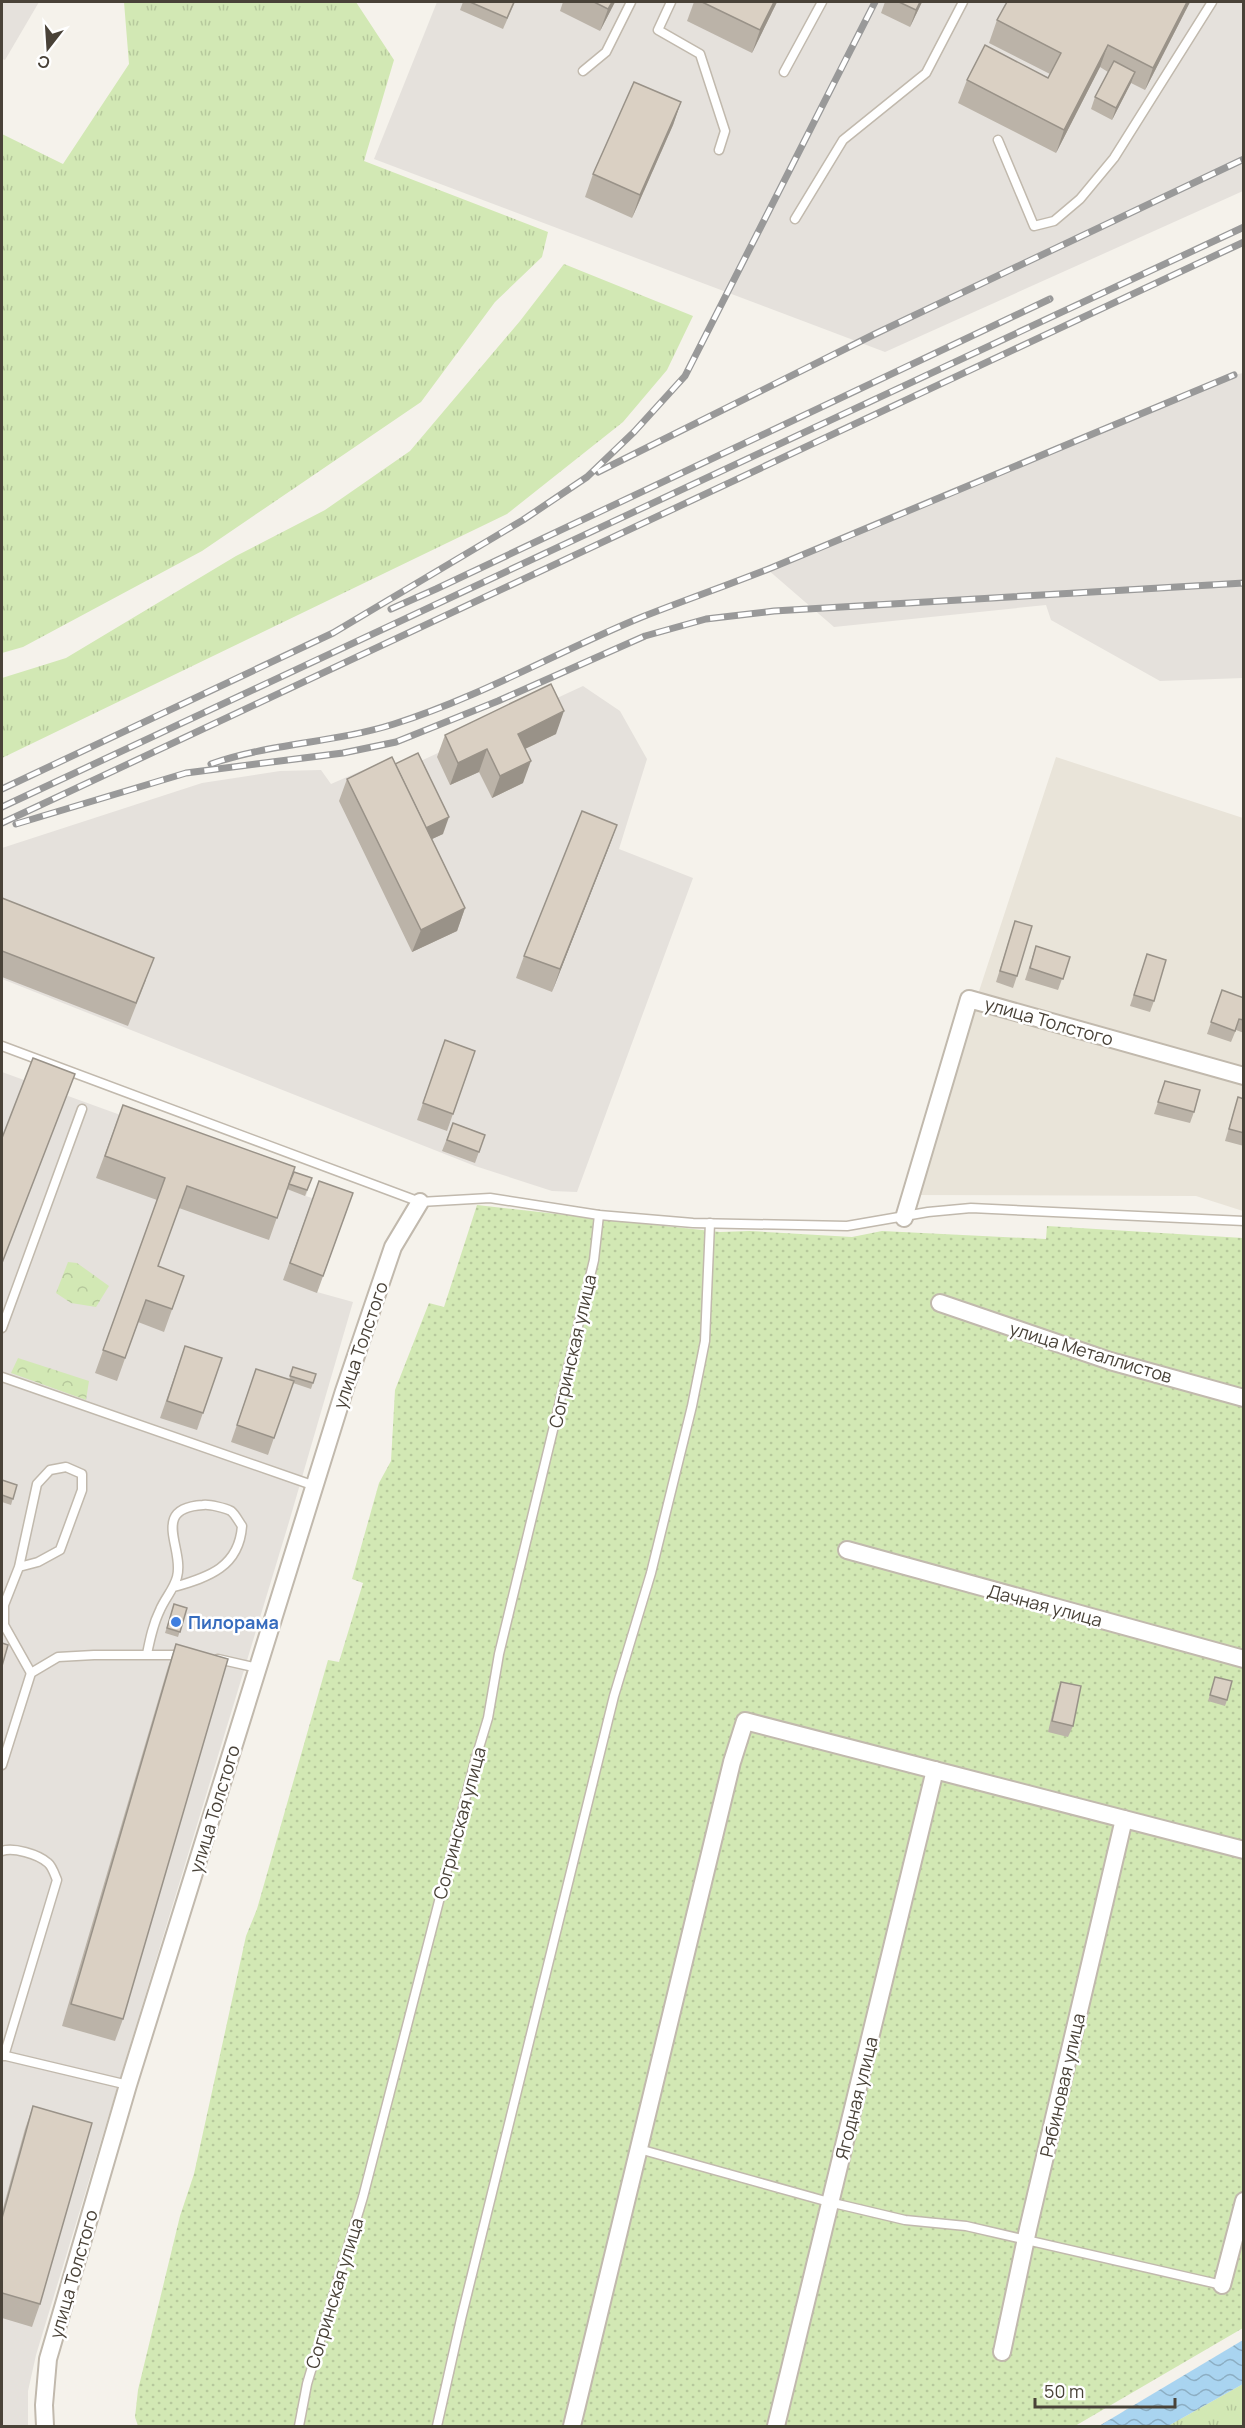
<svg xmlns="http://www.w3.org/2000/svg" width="1245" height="2428" font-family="Manrope,sans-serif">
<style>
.residential{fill:#e9e4d9}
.industrial{fill:#e5e1dc}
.grass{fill:url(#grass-tufts)}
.forest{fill:url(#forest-crowns)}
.garden{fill:url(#garden-dots)}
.water{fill:url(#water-waves)}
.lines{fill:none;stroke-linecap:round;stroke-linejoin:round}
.lane-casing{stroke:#c1b9ad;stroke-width:11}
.street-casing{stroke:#c1b9ad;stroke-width:20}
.lane{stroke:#fff;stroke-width:8}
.street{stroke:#fff;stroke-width:16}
.rail-casing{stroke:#999;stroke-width:7}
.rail{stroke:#fff;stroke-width:4.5;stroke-dasharray:14;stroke-linecap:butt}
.wall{fill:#bbb3a8}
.shaded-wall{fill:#999288}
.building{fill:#dad0c3;stroke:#999288;stroke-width:1.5}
.shop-dot{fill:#3f7fe0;stroke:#fff;stroke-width:2}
.labels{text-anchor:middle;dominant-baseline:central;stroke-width:5;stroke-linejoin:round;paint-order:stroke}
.street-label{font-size:18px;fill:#494238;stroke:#fff}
.shop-label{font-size:18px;font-weight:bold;fill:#366cbe;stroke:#fff;text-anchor:start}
</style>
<defs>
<pattern id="grass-tufts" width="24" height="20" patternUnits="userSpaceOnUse" patternTransform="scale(1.5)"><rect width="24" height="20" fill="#d2e8b4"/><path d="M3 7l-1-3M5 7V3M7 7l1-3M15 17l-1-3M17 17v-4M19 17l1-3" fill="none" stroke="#b6c89c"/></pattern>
<pattern id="forest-crowns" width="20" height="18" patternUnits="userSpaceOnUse" patternTransform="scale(1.5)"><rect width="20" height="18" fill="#d2e8b4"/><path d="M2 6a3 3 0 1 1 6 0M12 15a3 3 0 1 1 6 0" fill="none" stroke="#b6c89c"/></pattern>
<pattern id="garden-dots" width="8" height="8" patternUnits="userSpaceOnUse" patternTransform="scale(1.5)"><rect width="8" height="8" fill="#d2e8b4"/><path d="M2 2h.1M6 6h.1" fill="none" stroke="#b6c89c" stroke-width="1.8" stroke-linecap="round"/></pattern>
<pattern id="water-waves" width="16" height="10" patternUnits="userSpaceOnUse" patternTransform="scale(1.5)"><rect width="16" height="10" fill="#a9d4f0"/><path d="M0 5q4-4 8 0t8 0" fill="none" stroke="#8caec3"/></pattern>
</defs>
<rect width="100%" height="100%" fill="#f5f2eb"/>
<path class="residential" d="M1056,757L1243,818V1211L1196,1196L912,1195Z"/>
<g class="industrial">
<path d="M2,2H39L5,60L2,59Z"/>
<path d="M437,2H1243V191L885,352L374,159Z"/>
<path d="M1243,373V678L1160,681L1051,620L1046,605L834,627L767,569L1234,375Z"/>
<path d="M583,686L620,711L647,759L619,849L693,878L577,1192L552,1191L475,1166L2,979V848L202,783L280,771L321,770L331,784L379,763L386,777Z"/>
<path d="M2,1072L310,1184L306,1196L347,1210L317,1292L353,1302L289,1522L36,2355L28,2391V2426H2Z"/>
</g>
<g class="grass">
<path d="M124,2H356L394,60L364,161L548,232L542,257L495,302L421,402L202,551L23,647L2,653V134L63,164L129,64Z"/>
<path d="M564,264L693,316L667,370L623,422L507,514L2,758V678L66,658L236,556L325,510L410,451L520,321Z"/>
<path d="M1243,2384V2426H1168Z"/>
</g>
<g class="forest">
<path d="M68,1262L77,1263L109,1286L96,1307L71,1303L56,1293Z"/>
<path d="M18,1358L89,1381L86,1400L11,1373Z"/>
</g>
<path class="garden" d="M477,1205L720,1232L750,1231L852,1237L882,1231L1046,1239L1047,1226L1243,1238V2328L1075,2426H138L135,2417L138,2390L180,2216L194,2174L246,1936L257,1909L328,1660L339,1662L363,1583L352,1579L379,1483L391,1461L395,1390L429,1303L444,1307Z"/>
<path class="water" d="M1243,2340V2384L1168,2426H1099Z"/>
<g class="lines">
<g class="lane-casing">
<g id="lane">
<path d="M671,2L658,30L700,54L725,131L719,150"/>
<path d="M583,71L606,52L631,2"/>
<path d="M784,72L822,2"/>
<path d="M998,140L1034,226L1054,221L1080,199L1114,158L1212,2"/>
<path d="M795,219L843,140L926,73L963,2"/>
<path d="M2,1046L420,1202L490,1198L599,1215L693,1223L847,1226L928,1212L971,1208L1244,1221"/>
<path d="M2,1328L82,1109"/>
<path d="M2,1377L315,1486"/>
<path d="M19,1567L38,1562L60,1550L82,1490V1474L66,1467L50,1470L37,1484L19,1567L4,1605V1625L31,1673"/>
<path d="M147,1654C150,1639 153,1624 160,1610C165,1598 174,1589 177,1577C185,1549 149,1508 203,1505C209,1504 225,1508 231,1511C235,1514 239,1522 242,1526C239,1567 209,1577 174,1587"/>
<path d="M218,1659L258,1668"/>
<path d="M2,1765L31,1673L58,1657L94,1655H181"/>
<path d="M2,1851C13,1847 38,1854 48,1863C52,1866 55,1875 57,1880L4,2056"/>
<path d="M2,2055L128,2085"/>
<path d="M639,2149L829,2202L905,2220L966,2226L1222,2285"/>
<path d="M299,2426L307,2384L363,2197L475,1761L488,1718L499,1654L594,1260L599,1215"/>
<path d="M437,2426L461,2319L614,1696L651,1573L692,1406L705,1341L710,1223"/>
</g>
</g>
<g class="street-casing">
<g id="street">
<path d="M904,1218L969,999L1244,1076"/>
<path d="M940,1303L1110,1361L1244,1398"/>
<path d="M847,1550L1244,1659"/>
<path d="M1222,2285L1244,2201"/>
<path d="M1002,2352L1028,2229L1124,1819"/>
<path d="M45,2426L44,2405L48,2359L128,2085L344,1391L393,1247L420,1202"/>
<path d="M572,2426L732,1762L745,1721L1244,1850"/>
<path d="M776,2426L935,1770"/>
</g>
</g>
<use href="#lane" class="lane"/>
<use href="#street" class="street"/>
<g class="rail-casing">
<g id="rail">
<path d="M598,472L875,334L1244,159"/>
<path d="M391,609L436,589L1050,299"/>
<path d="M211,764C270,743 334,743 394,724C480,697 559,651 642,617C685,600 728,585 771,568C926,504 1080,439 1234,375"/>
<path d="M2,789L333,633L523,520L587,477L634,432L685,376L875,2"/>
<path d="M2,807L1244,227"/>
<path d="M2,823L1244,242"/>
<path d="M16,824L186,773L343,753L396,742L498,701L645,636L706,619L774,611L1244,583"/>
</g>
</g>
<use href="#rail" class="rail"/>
</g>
<g class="wall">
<path d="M463,2H515L503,29L460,10Z"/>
<path d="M563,2H615L600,31L560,11Z"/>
<path d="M694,2H777L752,53L687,21Z"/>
<path d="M885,2H922L910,27L881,13Z"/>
<path d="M1190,2L1145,90L1131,83L1112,120L1091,109L1095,97L1108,72L1100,67L1056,153L958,103L967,80L1048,78L1050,74L989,43L997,20Z"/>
<path d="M681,102L673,125L632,218L585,197L593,174Z"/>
<path d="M556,734L525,749L523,783L492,798L479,772L450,785L437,757L445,735Z"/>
<path d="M395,764L443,834L432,839L465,908L457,931L412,952L339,801L347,779Z"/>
<path d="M617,825L552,992L516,978L524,956Z"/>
<path d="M2,898L146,980L128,1026L2,977Z"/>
<path d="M1015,921L1017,976L1013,988L996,982Z"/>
<path d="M1036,946L1070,957L1058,990L1025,980Z"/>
<path d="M1147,954L1154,1001L1150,1012L1130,1006Z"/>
<path d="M1222,990L1244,998V1033L1236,1030L1231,1042L1207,1034Z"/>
<path d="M445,1040L475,1051L447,1131L417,1120Z"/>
<path d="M1165,1081L1194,1112L1190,1123L1154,1114Z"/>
<path d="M1238,1097L1244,1099V1146L1225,1141Z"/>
<path d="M123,1105L292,1177L312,1178L305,1196L287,1189L269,1240L179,1208L158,1266L184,1276L164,1332L138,1322L117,1381L95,1373L157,1200L96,1178Z"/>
<path d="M453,1123L485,1135L475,1163L442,1151Z"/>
<path d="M319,1181L353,1193L317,1293L283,1280Z"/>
<path d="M185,1346L222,1358L197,1430L160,1418Z"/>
<path d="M293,1367L316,1374L311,1389L293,1383L268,1455L231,1442L256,1369L289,1380Z"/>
<path d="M2,1481L17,1485L11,1505L2,1502Z"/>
<path d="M174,1604L187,1608L178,1637L165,1633Z"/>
<path d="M176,1644L123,2019L115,2041L62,2026L168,1667Z"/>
<path d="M1215,1677L1227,1700L1225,1706L1208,1701Z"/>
<path d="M1061,1682L1073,1726L1068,1737L1048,1732L1057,1693Z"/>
<path d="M33,2106L40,2304L32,2327L2,2318V2212L25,2129Z"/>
</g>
<g class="shaded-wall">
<path d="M612,2H615L600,31L608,9Z"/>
<path d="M774,2H777L752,53L760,30Z"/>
<path d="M920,2H922L910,27L916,10Z"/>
<path d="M1187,2H1190L1145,90L1153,68Z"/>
<path d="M1108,45L1100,67L1056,153L1064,130Z"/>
<path d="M1135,72L1131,83L1112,120L1116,108Z"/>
<path d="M681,102L673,125L632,218L640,195Z"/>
<path d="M564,711L556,734L510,756L518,734Z"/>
<path d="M487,749L479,772L450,785L458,763Z"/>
<path d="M531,761L523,783L492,798L500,776Z"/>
<path d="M449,817L443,834L419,845L425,828Z"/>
<path d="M617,825L609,847L552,992L560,969Z"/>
<path d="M465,908L457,931L412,952L421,930Z"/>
</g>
<g class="building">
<path d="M470,2H514L507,18Z"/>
<path d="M594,2H612L608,9Z"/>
<path d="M702,2H774L760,30Z"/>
<path d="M899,2H920L916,10Z"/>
<path d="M1007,2H1187L1153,68L1108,45L1064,130L967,80L985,45L1048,78L1061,53L997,20Z"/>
<path d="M1114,61L1135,72L1116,108L1095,97Z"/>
<path d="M634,82L681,102L640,195L593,174Z"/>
<path d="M551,684L564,711L518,734L531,761L500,776L487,749L458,763L445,735Z"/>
<path d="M418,753L449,817L426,828L395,764Z"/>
<path d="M392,757L465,908L421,930L347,779Z"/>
<path d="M582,811L617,825L560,969L524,956Z"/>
<path d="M2,898L154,958L136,1003L2,951Z"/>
<path d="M1015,921L1032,926L1017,976L1000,971Z"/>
<path d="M1036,946L1070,957L1063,979L1030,968Z"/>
<path d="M1147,954L1166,960L1154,1001L1134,995Z"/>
<path d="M1222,990L1244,998V1020L1239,1019L1235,1031L1211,1022Z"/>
<path d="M445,1040L475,1051L453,1114L423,1103Z"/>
<path d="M33,1058L75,1074L2,1263V1138Z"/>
<path d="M1165,1081L1200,1090L1194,1112L1158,1102Z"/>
<path d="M1238,1097L1244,1099V1133L1229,1129Z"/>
<path d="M123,1105L295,1167L277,1218L187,1186L158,1266L184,1276L172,1309L146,1300L125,1358L103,1350L165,1178L105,1156Z"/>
<path d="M453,1123L485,1135L479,1152L447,1140Z"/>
<path d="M294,1172L312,1178L307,1190L289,1184Z"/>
<path d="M319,1181L353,1193L323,1276L290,1263Z"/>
<path d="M185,1346L222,1358L203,1413L167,1401Z"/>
<path d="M293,1367L316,1374L313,1383L290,1376Z"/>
<path d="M256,1369L294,1381L274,1438L237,1425Z"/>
<path d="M2,1480L17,1485L13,1499L2,1495Z"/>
<path d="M174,1604L187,1608L180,1632L167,1628Z"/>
<path d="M2,1643L8,1645L2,1666Z"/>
<path d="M176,1644L228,1659L123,2019L71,2004Z"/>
<path d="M1215,1677L1232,1681L1227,1700L1210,1695Z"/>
<path d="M1061,1682L1081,1686L1073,1726L1052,1721Z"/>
<path d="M33,2106L92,2123L40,2304L2,2293V2218Z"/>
</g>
<circle class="shop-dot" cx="176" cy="1622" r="6"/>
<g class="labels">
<g class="street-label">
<text transform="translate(1049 1021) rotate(16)">улица Толстого</text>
<text transform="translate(360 1345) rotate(-71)">улица Толстого</text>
<text transform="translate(572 1351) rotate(-77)">Согринская улица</text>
<text transform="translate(1091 1352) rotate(17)">улица Металлистов</text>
<text transform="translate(1045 1605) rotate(15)">Дачная улица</text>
<text transform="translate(214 1809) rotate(-73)">улица Толстого</text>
<text transform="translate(459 1823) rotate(-75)">Согринская улица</text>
<text transform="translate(1062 2085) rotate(-77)">Рябиновая улица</text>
<text transform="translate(856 2098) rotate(-76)">Ягодная улица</text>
<text transform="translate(73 2274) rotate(-74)">улица Толстого</text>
<text transform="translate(334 2293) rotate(-73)">Согринская улица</text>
</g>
<g class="shop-label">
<text x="188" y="1622">Пилорама</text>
</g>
</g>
<rect width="1245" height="2428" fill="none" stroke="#494238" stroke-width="6"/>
<g transform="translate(48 48) rotate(197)" stroke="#ffffff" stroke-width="4.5" paint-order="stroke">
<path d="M0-4.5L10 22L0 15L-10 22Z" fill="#494238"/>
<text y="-9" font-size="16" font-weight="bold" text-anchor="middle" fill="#494238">С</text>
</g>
<path d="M1035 2398v9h140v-9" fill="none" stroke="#494238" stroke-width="3"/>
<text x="1044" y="2398" font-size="18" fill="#494238" stroke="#ffffff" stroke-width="4.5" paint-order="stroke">50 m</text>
</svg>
